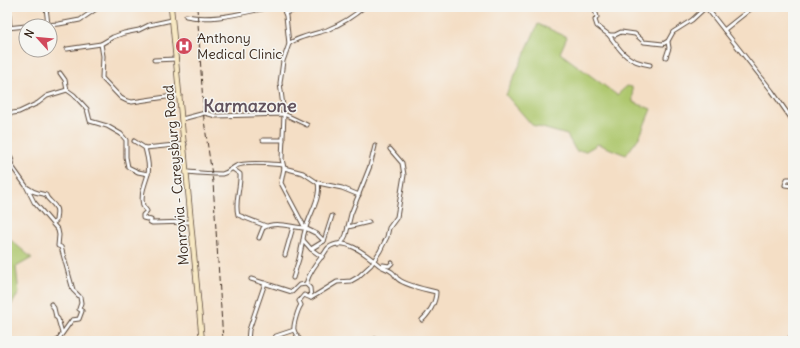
<svg xmlns="http://www.w3.org/2000/svg" width="800" height="348" font-family="Delius,sans-serif">
<style>
.green{fill:#aec76d;stroke:#747846}
.lines{fill:none;stroke-linecap:round;stroke-linejoin:round}
.street-casing{stroke:#574537;stroke-width:5}
.secondary-casing{stroke:#574537;stroke-width:6}
.street{stroke:#fff;stroke-width:3}
.secondary{stroke:#f7e8c3;stroke-width:4.5}
.rail{stroke:#3b2a1e;stroke-width:1;stroke-dasharray:6 3;stroke-linecap:butt}
.labels{text-anchor:middle;dominant-baseline:central;stroke-width:3;stroke-linejoin:round;paint-order:stroke}
.poi-label{font-size:14px;fill:#3b2a1e;stroke:#f6f6f2;text-anchor:start}
.street-label{font-size:14px;fill:#3b2a1e;stroke:#f6f6f2}
.district-label{font-size:18px;font-weight:bold;fill:#63545e;stroke:#f6f6f2}
</style>
<rect width="100%" height="100%" fill="#f6f6f2"/>
<filter id="ink" filterUnits="userSpaceOnUse"><feTurbulence type="fractalNoise" baseFrequency=".025" numOctaves="2"/><feDisplacementMap in="SourceGraphic" scale="8" xChannelSelector="R" yChannelSelector="G"/><feConvolveMatrix kernelMatrix="1 2 1 2 8 2 1 2 1" color-interpolation-filters="sRGB"/></filter>
<filter id="wash" filterUnits="userSpaceOnUse"><feTurbulence type="fractalNoise" baseFrequency=".012" numOctaves="4" result="noise"/><feDisplacementMap in="SourceGraphic" scale="16" xChannelSelector="R" yChannelSelector="G"/><feGaussianBlur stdDeviation="0.9" result="paint"/><feColorMatrix in="noise" values="0 0 0 0 0 0 0 0 0 0 0 0 0 0 0 0 0 1.4 0 .05"/><feComposite in="paint" operator="in"/></filter>
<g filter="url(#wash)">
<rect width="100%" height="100%" fill="#f4dec5"/>
<g class="green">
<path d="M538,24L567,37L560,53L617,95L627,86L632,87L633,102L651,109L640,136L626,155L598,144L586,151H576L567,135L532,125L506,95Z"/>
<path d="M7,237L32,258L16,267L19,293L8,310Z"/>
</g>
</g>
<g filter="url(#ink)">
<g class="lines">
<g class="street-casing">
<g id="street">
<path d="M8,7L10,27"/>
<path d="M46,7L48,25"/>
<path d="M283,7L286,16L289,44L283,61L280,83L284,114L282,159L284,168L281,183L305,228L317,234L324,241L311,249L322,257"/>
<path d="M594,7L597,17L595,20L597,26L609,35H615L621,32L635,34L644,42L663,44L668,41L673,32L692,20L706,7"/>
<path d="M706,7L772,91L793,121"/>
<path d="M285,13L305,7"/>
<path d="M186,16C214,22 244,12 272,7"/>
<path d="M29,26L59,24L80,20L99,7"/>
<path d="M7,28L26,26"/>
<path d="M724,30L753,7"/>
<path d="M609,35C622,53 626,61 650,65"/>
<path d="M101,44L103,56L102,78L121,98L127,101L132,102L180,95"/>
<path d="M289,44C294,38 318,33 327,30C341,24 353,17 364,7"/>
<path d="M67,49L101,44L113,37L124,33L139,30L149,25L172,20"/>
<path d="M666,57L669,48L668,42"/>
<path d="M154,60L176,59"/>
<path d="M60,73L65,80L67,90L74,95L87,109L90,121L107,126L121,134L126,140V157L128,167L138,172L148,174"/>
<path d="M7,114L19,112L38,103L47,96L67,90"/>
<path d="M182,119L205,113L216,116L284,114L307,125"/>
<path d="M263,140H283"/>
<path d="M134,141L145,148C147,156 150,165 148,174C145,185 140,194 143,206L147,211L143,215V218L151,220L150,222L152,223L190,222"/>
<path d="M145,148L185,144"/>
<path d="M7,149L12,161L11,165"/>
<path d="M7,163L11,165L26,186L34,202L58,230L59,235L58,246L61,247L73,290L80,297L81,303L79,309L82,311L79,319L72,320L57,341"/>
<path d="M284,168L303,173L318,183C322,200 304,222 303,240L311,249"/>
<path d="M233,169L240,174C241,188 234,202 238,215L266,226"/>
<path d="M187,172C198,173 211,174 222,174C228,173 230,169 236,166C246,161 271,164 283,165"/>
<path d="M793,179H787L785,185L793,186"/>
<path d="M318,183L342,188L359,195"/>
<path d="M28,188C35,194 38,192 46,195C47,200 53,202 56,208C58,211 56,217 56,221L53,223"/>
<path d="M348,227L369,222"/>
<path d="M259,238L263,228C276,220 292,228 305,228"/>
<path d="M324,241L332,216"/>
<path d="M338,245L343,241L346,235L351,214L370,166L375,146"/>
<path d="M285,255L293,227"/>
<path d="M383,265L389,266L392,263"/>
<path d="M293,278L299,259L303,240"/>
<path d="M251,279L292,292L299,285L306,284"/>
<path d="M311,298L337,282L351,281L358,277L371,265L380,251L387,237L389,228L397,217L404,175L402,163L390,149"/>
<path d="M51,304L54,308L56,317L58,319L62,333"/>
<path d="M375,339L376,341"/>
<path d="M248,341L249,330L265,283"/>
<path d="M271,341L276,336L294,330"/>
<path d="M300,341C299,337 295,334 294,330C293,325 298,309 301,305L299,301L304,295L311,298L310,288L306,284C309,273 316,264 323,255C325,253 326,250 328,248C344,235 367,255 379,265C383,268 388,269 392,272C395,274 396,278 398,279C405,285 427,290 436,292C436,302 429,314 422,320"/>
</g>
</g>
<g class="secondary-casing">
<g id="secondary">
<path d="M171,7L202,341"/>
<path d="M788,341L793,335"/>
</g>
</g>
<use href="#street" class="street"/>
<use href="#secondary" class="secondary"/>
<path class="rail" d="M197,7L204,120L213,182L223,341"/>
</g>
</g>
<defs>
<g id="hospital-disc" transform="scale(0.9)"><circle r="9.5" fill="#d1495b" stroke="#f6f6f2"/><path d="M-5-5h3v3.5h4V-5h3V5h-3V1.5h-4V5h-3Z" fill="#fff"/></g>
</defs>
<g fill-rule="evenodd">
<use href="#hospital-disc" x="184" y="46"/>
</g>
<g class="labels">
<g class="poi-label">
<text x="197" y="38">Anthony<tspan x="197" dy="16">Medical Clinic</tspan></text>
</g>
<g class="street-label">
<text transform="translate(176 175) rotate(-95)">Monrovia - Careysburg Road</text>
</g>
<g class="district-label">
<text x="250" y="105">Karmazone</text>
</g>
</g>
<rect width="800" height="348" fill="none" stroke="#f6f6f2" stroke-width="24"/>
<g transform="translate(38 38) rotate(297)"><circle r="19" fill="#f6f6f2" stroke="#aba49d"/>
<path d="M0-3L7 15L0 10L-7 15Z" fill="#d1495b"/>
<text y="-6" font-size="11" font-weight="bold" text-anchor="middle" fill="#3b2a1e">N</text>
</g>
</svg>
